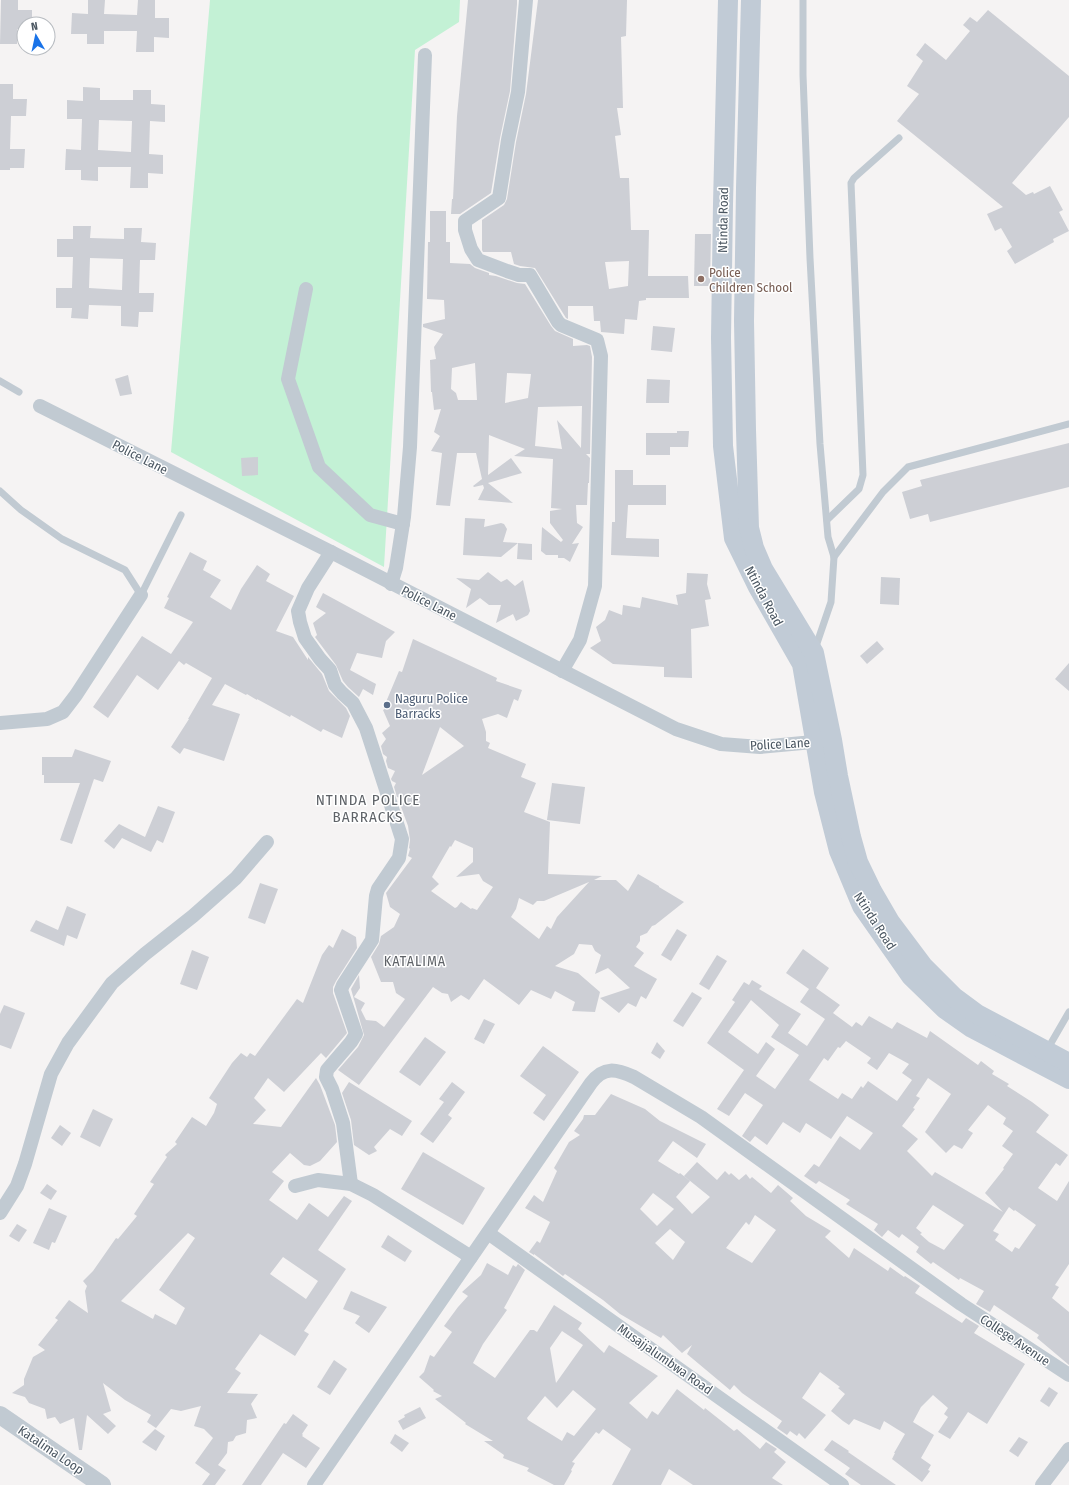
<svg xmlns="http://www.w3.org/2000/svg" width="1069" height="1485" font-family="'Fira Sans Condensed',sans-serif">
<style>
.green{fill:#c3f1d5}
.building{fill:#cdcfd5;fill-rule:evenodd}
.lines{fill:none;stroke-linecap:round;stroke-linejoin:round}
.service{stroke:#c1cad2;stroke-width:7}
.minor{stroke:#c1cad2;stroke-width:14}
.tertiary{stroke:#c1cad2;stroke-width:18}
.secondary{stroke:#c1cbd6;stroke-width:20}
.education-dot{fill:#8d6e63;stroke:#fff;stroke-width:1.5}
.service-dot{fill:#5c6f8a;stroke:#fff;stroke-width:1.5}
.labels{text-anchor:middle;dominant-baseline:central;stroke-width:3;stroke-linejoin:round;paint-order:stroke}
.street-label{font-size:13px;fill:#4a5661;stroke:#fff}
.education-label{font-size:13px;fill:#785e54;stroke:#fff;text-anchor:start}
.service-label{font-size:13px;fill:#4e5e75;stroke:#fff;text-anchor:start}
.neighbourhood-label{font-size:14px;letter-spacing:1px;fill:#5f6368;stroke:#fff}
.quarter-label{font-size:15px;letter-spacing:1px;fill:#5f6368;stroke:#fff}
</style>
<rect width="100%" height="100%" fill="#f5f3f3"/>
<path class="green" d="M210,0H460L459,22L415,50L384,567L171,452Z"/>
<g class="building">
<path d="M1,0H18V10H32V24H24V30L17,29V44H0Z"/>
<path d="M88,0H105L104,14L137,15L138,0H155V18H169V38L154,37V52H136L137,31H104V44H87V34H71L72,13L88,14Z"/>
<path d="M468,0H517V4L510,91L500,138L491,193L460,214H451L452,199H453L457,116Z"/>
<path d="M538,0H627L626,36L621,37L623,108H617L621,135L615,136L620,178H629L631,230H649L648,276H688L689,298H646V300L639,301L637,320L625,319L624,334L601,332L600,321H594L593,306H568V319L566,318L535,268L520,266L514,264L511,252H483L482,250V220L504,205L507,199L516,142L526,94ZM629,261L628,286L609,289L605,262Z"/>
<path d="M988,10L1069,76V117L1012,183L1026,195L1033,192L1034,194L1050,186L1063,210L1059,212L1069,231L1053,239L1054,242L1015,264L1007,251L1012,247L1001,228L995,231L987,214L1003,207L897,121L919,94L907,86L923,61L916,55L925,43L946,60L970,31L963,25L970,17L977,22Z"/>
<path d="M0,84H13V99H27L26,116H11L10,149H25L24,168H10V170H0Z"/>
<path d="M83,87L100,88V100H133V90H151V104L165,105V122L150,121L149,154L163,155V174L148,173V188H130L131,167H98V181L81,180V170H65L66,149L81,150L82,119H67V100L83,101ZM99,120L132,121L131,152L98,150Z"/>
<path d="M430,211H446V242H450V263L470,264L475,268L489,273V275L496,276L517,283L525,284L551,326L555,331L573,339V346L587,345L590,346L592,357L590,454H586L590,458L589,483H588L587,505H576L577,523L583,527L572,544L579,543L570,562L564,558H558V555H546L541,551L542,527L561,542L563,540L550,523V511L562,509L551,508L553,459L514,456L525,449L489,435L488,475L511,458L522,473L488,483L513,503L478,500L484,488L483,485L474,487L473,486L482,479L476,453H457L450,506L436,505L442,453L431,451L440,436L434,432L441,409L434,410L432,392H431L430,360L436,359L434,347L443,334L423,327V324L445,319L444,300L427,299L428,242H430ZM475,363L477,400H458L456,393L451,389L452,368ZM507,373L531,374L528,398L505,403ZM582,406L581,448L557,420L562,449L535,446L538,407Z"/>
<path d="M73,226H91L90,238L124,239V228H142L141,242L156,243L155,260H140L139,293H154L153,312H139L138,327L121,326V306L89,305L88,319L71,318L72,308H56V288H72L73,257H57V239H73ZM90,258L123,259L122,290L89,288Z"/>
<path d="M695,234H711L710,286H694Z"/>
<path d="M653,326L675,328L672,352L651,350Z"/>
<path d="M128,375L132,394L120,396L115,379Z"/>
<path d="M647,379L670,380L669,403H646Z"/>
<path d="M677,431H689L688,447H670V455H646V433H677Z"/>
<path d="M1069,443V487L930,522L928,514L910,519L902,492L922,486L920,480Z"/>
<path d="M258,457V475L242,476L241,458Z"/>
<path d="M615,470H633V485H666V505H628L626,538L659,539V557L611,555L612,522H615Z"/>
<path d="M465,518L485,519L484,527L501,523L504,524L507,529L503,542L518,543L501,557L463,555Z"/>
<path d="M518,543L532,544V560L517,559Z"/>
<path d="M190,552L207,561L203,570L221,580L210,597L231,610L241,589L257,565L270,574L266,581L294,596L276,631L293,637L308,660V657L322,674L329,691L346,708L350,716L342,738L323,729L321,732L291,715L290,717L257,699V700L247,694L246,695L225,684L212,705L240,714L224,761L184,748L180,754L171,747L189,719H188L212,678L186,663L184,665L179,661L158,690L137,675L108,718L93,707L142,636L171,654L193,622L164,608L169,598L167,597Z"/>
<path d="M488,572L501,582L507,579L515,586L523,580L530,611L528,615L516,621L513,614L496,623L501,605H489L480,598L466,608L471,589L456,578L479,580Z"/>
<path d="M687,573L708,574L707,584L711,599L705,600L709,626L691,629L692,678L664,677V667L613,664L590,648L601,641L596,627L605,620L609,610L622,615L623,605L640,608L642,597L678,605L676,595L686,593Z"/>
<path d="M881,577L900,578L899,605L880,604Z"/>
<path d="M323,593L395,632L386,641L382,658L357,653L350,670L376,684L373,695L363,689L359,697L348,687L343,681L336,665L315,637L317,635L313,623L326,613L316,607Z"/>
<path d="M413,639L497,678L496,681L522,690L518,701L514,699L507,718L498,714L482,719L486,732V741L490,743L488,748L526,764L521,777L536,783L524,812L550,822L548,874L602,876L594,880H616L628,891L638,874L659,886V887L684,902L655,925L652,926L647,933L640,936V941L636,947L644,953L634,966L657,979L646,999L641,996L636,1007L628,1003L619,1013L600,998L630,988L608,968L595,974L601,955L595,951L592,945L579,944L574,954L555,966L578,973L600,992L595,1012L572,1011L575,1002L555,991L551,999L531,990L519,1005L484,979L469,1000L461,995L451,1002L448,994L442,993L433,987L359,1085L338,1070L358,1047L364,1035L351,989L359,975L360,988L354,997L365,1003L361,1010L366,1020L376,1021L384,1027L405,999L396,993L393,982H381L371,957L379,944L381,936L394,927L400,914L390,907L386,893L412,858L408,856L410,849L409,848L410,840L408,826L400,804L401,798L397,797L394,787L396,783L392,781L391,779L395,771L388,768L386,761L387,757L383,754L381,746L386,739L382,733L390,726L383,710L392,705L386,702L399,671L402,672ZM440,727L464,746L422,775ZM455,840L473,848V862L456,877L479,874L483,881L493,887L477,910L472,908L471,909L461,902L457,907L455,908L431,891L439,884L432,877L450,846L451,847ZM589,882L557,917L551,929L547,926L539,939L511,917L516,909L519,898L533,905L537,901H544Z"/>
<path d="M877,641L884,649L867,664L860,656Z"/>
<path d="M1069,663V691L1055,679Z"/>
<path d="M75,749L111,761L103,782L94,779L72,844L60,840L80,783H44V775H42V757H72Z"/>
<path d="M552,783L585,787L580,824L547,820Z"/>
<path d="M158,806L175,812L163,843L157,840L151,852L122,838L114,849L104,841L119,824L145,837Z"/>
<path d="M260,883L278,889L265,924L248,918Z"/>
<path d="M67,906L86,914L77,939L67,935L64,946L30,931L36,920L58,930Z"/>
<path d="M342,929L356,937L357,948L336,981L333,987V993L347,1033L326,1058L321,1053L284,1092L268,1078L254,1098L266,1110L253,1124L281,1127L316,1078L320,1085L335,1125L337,1142L320,1161L310,1166L304,1165L290,1153L272,1172L284,1181L269,1200L297,1220L309,1203L328,1217L344,1196L352,1201L318,1250L346,1269L304,1331L309,1334L295,1356L260,1334L235,1369L241,1373L227,1393L258,1394L251,1404L257,1418L247,1420L246,1433L236,1436L233,1441L228,1442L227,1453L218,1465L226,1470L215,1485H202L210,1474L195,1463L213,1438L204,1429L194,1426L201,1406L181,1411L171,1409L156,1428L147,1422L151,1415L125,1400L103,1383L111,1411L103,1414L116,1426L108,1434L87,1415L82,1450H79L74,1418L60,1424L55,1417L47,1419L45,1409L29,1403L25,1397L12,1393L24,1385V1379L33,1357L45,1350L38,1345L58,1320L55,1318L69,1300L88,1313L85,1291L87,1286L83,1281L93,1271L116,1238L118,1239L137,1216L134,1214L154,1184L150,1182L167,1157L165,1155L177,1144L175,1142L192,1117L206,1126L214,1113L217,1104L209,1098L232,1063L241,1053L247,1057L250,1053L255,1056L297,999L303,1003L322,955L329,945L333,948ZM188,1233L195,1238L159,1290L185,1308L176,1325L155,1314L153,1319L121,1301ZM283,1257L318,1281L306,1299L270,1274Z"/>
<path d="M677,929L687,935L671,961L661,955Z"/>
<path d="M803,949L829,968L816,988L840,1005L833,1013L852,1027L856,1022L862,1026L869,1016L892,1029L897,1022L927,1038L930,1031L978,1065L981,1061L994,1071L992,1074L1009,1084L1007,1086L1032,1102L1049,1115L1036,1132L1068,1155L1060,1166L1056,1163L1038,1188L1057,1201L1069,1181V1264L1055,1285L1059,1287L1052,1298L1069,1312V1365L1037,1338L1039,1335L994,1305L990,1312L976,1304L984,1291L960,1278L959,1280L933,1262L931,1264L916,1252L919,1247L902,1234L899,1238L888,1230L882,1237L874,1230L878,1224L846,1204L850,1200L819,1181L816,1184L804,1176L814,1164L819,1167L840,1136L860,1150L873,1133L847,1116L831,1139L806,1123L800,1133L783,1122L767,1145L755,1136L750,1142L742,1136L763,1105L745,1093L729,1116L717,1109L744,1070L707,1043L735,1002L732,1000L744,982L749,985L752,980L762,986L759,989L801,1014L788,1033L807,1046L825,1019L800,1002L809,989L786,973ZM751,1000L779,1025L771,1037L799,1055L775,1089L756,1076L775,1049L766,1042L758,1054L728,1032ZM846,1041L871,1058L867,1063L877,1070L889,1053L909,1064L902,1073L912,1080L897,1101L868,1081L863,1088L861,1086L852,1099L842,1093L838,1099L809,1080L824,1058L828,1061L838,1047L840,1048ZM928,1078L951,1094L925,1132L946,1153L954,1145L962,1149L973,1133L968,1130L988,1105L1006,1118L1003,1124L1013,1131L1002,1146L1013,1154L1003,1168L1004,1169L985,1193L1003,1212L935,1172L932,1176L907,1151L918,1139L902,1126L915,1109L913,1108L920,1098L916,1096ZM933,1205L964,1225L944,1250L929,1242L920,1234L922,1233L916,1228ZM1009,1207L1014,1211L1015,1210L1036,1225L1019,1249L1015,1247L1012,1252L995,1240L999,1234L993,1231Z"/>
<path d="M192,950L209,957L197,990L180,984Z"/>
<path d="M717,955L727,961L709,990L699,984Z"/>
<path d="M692,992L702,998L683,1027L673,1021Z"/>
<path d="M4,1005L25,1013L11,1049L0,1045V1014Z"/>
<path d="M484,1019L495,1024L484,1044L474,1039Z"/>
<path d="M425,1037L446,1052L420,1086L399,1072Z"/>
<path d="M657,1042L665,1051L660,1059L651,1053Z"/>
<path d="M543,1046L579,1072L544,1121L533,1113L546,1095L520,1076Z"/>
<path d="M349,1082L412,1121L402,1136L390,1129L374,1147L377,1151L369,1155L354,1145L351,1120L342,1093Z"/>
<path d="M452,1082L465,1092L448,1115L452,1118L433,1143L420,1134L444,1102L439,1099Z"/>
<path d="M611,1094L645,1109L660,1121L706,1144L697,1158L673,1141L658,1161L679,1174L680,1173L690,1181L676,1197L692,1214L710,1197L684,1176L697,1162L717,1180L725,1171L729,1175L731,1173L739,1180L746,1174L750,1179L752,1177L771,1193L778,1185L793,1198L790,1201L806,1216L831,1231L825,1237L849,1258L854,1248L888,1271L890,1267L904,1277L905,1276L920,1286L915,1293L962,1323L966,1318L979,1326L974,1333L1025,1364L987,1424L968,1412L950,1439L938,1432L948,1417L944,1414L948,1408L933,1395L921,1407L913,1422L934,1435L921,1458L931,1465L928,1470L930,1471L922,1482L892,1459L895,1453H894L905,1434L884,1421L880,1430L854,1419L849,1425L843,1421L831,1411L845,1394L838,1388L840,1387L820,1372L802,1398L826,1415L805,1439L799,1433L797,1436L790,1431L787,1435L777,1428L782,1421L742,1393L734,1385L730,1390L687,1354L692,1345L682,1353L663,1335L661,1338L620,1314L603,1300L565,1274L563,1276L534,1254V1255L529,1252L537,1241L540,1243L550,1222L525,1208L534,1195L543,1202L557,1171L554,1168L569,1142L580,1135L574,1131L583,1119L584,1115H595ZM653,1193L674,1209L657,1226L640,1209ZM755,1215L776,1230L752,1263L726,1248L746,1222L749,1225ZM670,1229L685,1242L673,1260L655,1243Z"/>
<path d="M93,1109L113,1119L100,1147L80,1137Z"/>
<path d="M60,1125L71,1133L62,1146L51,1138Z"/>
<path d="M423,1152L485,1188L463,1225L401,1189Z"/>
<path d="M47,1184L57,1191L51,1200L40,1193Z"/>
<path d="M49,1208L67,1216L55,1243L52,1242L49,1250L33,1243Z"/>
<path d="M17,1224L27,1230L19,1242L9,1236Z"/>
<path d="M388,1235L412,1251L405,1262L381,1247Z"/>
<path d="M487,1263L508,1275L513,1265L516,1267L518,1264L525,1270L504,1308L507,1310L483,1344L473,1363L495,1378L530,1330H534L537,1332L554,1305L582,1323L578,1329L604,1353L609,1345L658,1376L629,1403L647,1419L652,1411L658,1415L677,1389L704,1410L705,1408L734,1431L737,1429L760,1449L766,1442L777,1449L774,1452L786,1462L772,1478L783,1485H693L669,1469L661,1485H612L631,1449L603,1429L599,1434L596,1432L572,1462L575,1463L571,1470L572,1471L564,1485H554L527,1471L529,1468L503,1458L504,1455L484,1441H493L465,1424L466,1423L435,1399L442,1396L433,1391L434,1390L419,1377L424,1372L430,1355L434,1357L452,1332L444,1326L458,1307L468,1296L462,1292L481,1275ZM562,1331L583,1345L556,1383L550,1348ZM573,1390L596,1409L574,1436L567,1432L562,1441L528,1420L527,1418L545,1396L557,1408Z"/>
<path d="M351,1291L387,1307L369,1333L355,1323L360,1316L343,1309Z"/>
<path d="M334,1360L347,1369L330,1395L317,1387Z"/>
<path d="M1049,1387L1058,1393L1049,1407L1040,1401Z"/>
<path d="M420,1407L426,1418L403,1430L398,1421L405,1417L404,1415Z"/>
<path d="M293,1414L308,1425L302,1434L303,1435L302,1436L320,1448L306,1468L283,1453L261,1485H242L284,1423L286,1424Z"/>
<path d="M155,1429L165,1436L156,1451L142,1442Z"/>
<path d="M395,1434L409,1443L402,1452L390,1443Z"/>
<path d="M1019,1437L1028,1442L1018,1457L1009,1451Z"/>
<path d="M832,1440L849,1451L848,1452L896,1485H861L845,1474L850,1468L824,1450Z"/>
</g>
<g class="lines">
<g class="service">
<path d="M803,0V75L810,258L820,444L828,537L834,557L831,602L815,649"/>
<path d="M0,381L19,392"/>
<path d="M0,491L21,510L62,539L125,570L141,595"/>
<path d="M827,520L859,489L863,475L851,183L854,178L899,138"/>
<path d="M834,557L883,492L908,467L1069,424"/>
<path d="M141,595L181,515"/>
<path d="M1047,1050L1069,1012"/>
</g>
<g class="minor">
<path d="M526,0L518,92L508,140L499,198L465,221V230L471,249L478,260L507,271L519,275H530L558,322L561,325L597,340L601,356L595,586L580,640L562,671"/>
<path d="M306,289L288,379L319,467L370,515L403,524"/>
<path d="M40,406L331,552L676,729L721,744L760,747L824,741"/>
<path d="M331,552L308,588L298,611L300,622L305,638L320,659L330,670L335,685L342,693L353,703L366,728L402,839L399,858L378,889L376,896L372,940L343,985L341,990L356,1034L351,1042L327,1070L326,1077L332,1089L343,1123L351,1184"/>
<path d="M391,584L396,568L404,517L410,447L425,55"/>
<path d="M0,723L47,719L63,712L76,695L141,595"/>
<path d="M295,1186L318,1180L351,1184L373,1195L471,1257"/>
<path d="M0,1213L17,1186L25,1164L51,1074L68,1043L112,983L145,954L193,916L236,878L267,842"/>
<path d="M488,1233L842,1485"/>
<path d="M314,1485L591,1083C604,1066 616,1069 634,1077L701,1117L961,1304L1069,1375"/>
<path d="M1042,1485L1069,1449"/>
</g>
<path class="tertiary" d="M0,1415L102,1485"/>
<g class="secondary">
<path d="M728,0L723,204L721,338L723,446L734,538L758,587L802,664L824,792L839,851L862,906L911,976L945,1009L972,1028L1069,1079"/>
<path d="M751,0L746,188L744,321L746,430L749,528L754,548L763,569L814,653L832,740L838,776L851,837L858,862L872,891L890,922L923,966L954,997L977,1014L1069,1063"/>
</g>
</g>
<circle class="education-dot" cx="701" cy="279" r="4"/>
<circle class="service-dot" cx="387" cy="705" r="4"/>
<g class="labels">
<g class="street-label">
<text transform="translate(723 220) rotate(-89)">Ntinda Road</text>
<text transform="translate(140 457) rotate(27)">Police Lane</text>
<text transform="translate(764 596) rotate(62)">Ntinda Road</text>
<text transform="translate(429 603) rotate(27)">Police Lane</text>
<text transform="translate(780 744) rotate(-3)">Police Lane</text>
<text transform="translate(875 921) rotate(57)">Ntinda Road</text>
<text transform="translate(1015 1340) rotate(34)">College Avenue</text>
<text transform="translate(665 1359) rotate(35)">Musajjalumbwa Road</text>
<text transform="translate(51 1450) rotate(34)">Katalima Loop</text>
</g>
<g class="education-label">
<text x="709" y="272">Police<tspan x="709" dy="15">Children School</tspan></text>
</g>
<g class="service-label">
<text x="395" y="698">Naguru Police<tspan x="395" dy="15">Barracks</tspan></text>
</g>
<g class="neighbourhood-label">
<text x="415" y="961">KATALIMA</text>
</g>
<g class="quarter-label">
<text x="368" y="800">NTINDA POLICE<tspan x="368" dy="17">BARRACKS</tspan></text>
</g>
</g>
<g transform="translate(36 36) rotate(351)"><circle r="19" fill="#ffffff" stroke="#b7bbc0"/>
<path d="M0-3L7 15L0 10L-7 15Z" fill="#1a73e8"/>
<text y="-6" font-size="11" font-weight="bold" text-anchor="middle" fill="#4a5661">N</text>
</g>
</svg>
